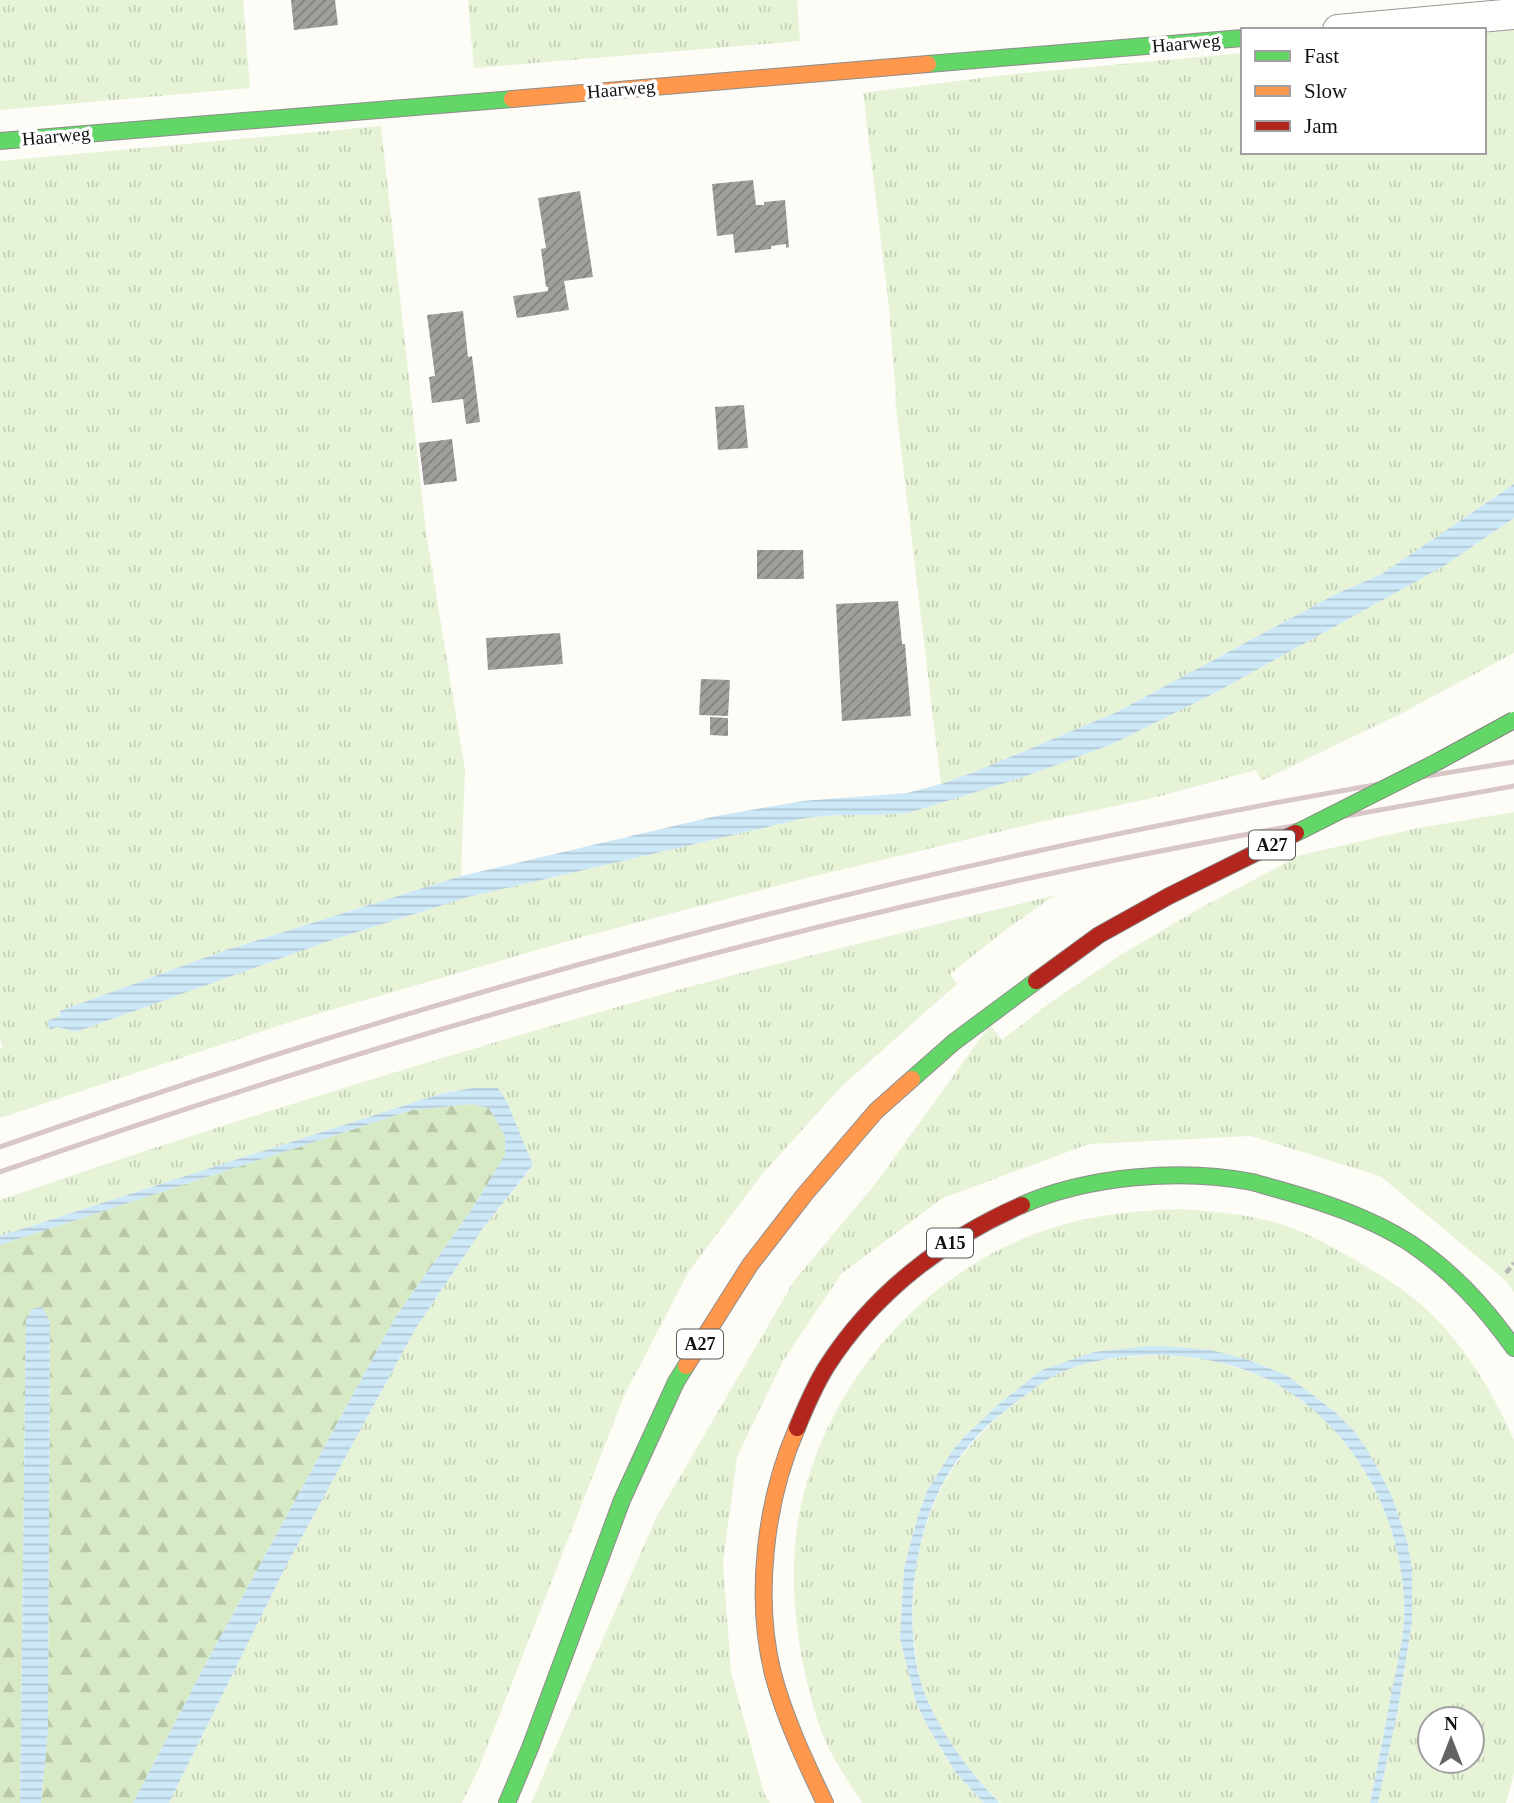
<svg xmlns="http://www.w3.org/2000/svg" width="1514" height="1803" font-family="'Times New Roman',serif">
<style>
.grass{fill:url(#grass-tufts);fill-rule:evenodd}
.forest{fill:url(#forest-firs)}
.water{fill:url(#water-rules)}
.building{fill:url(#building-hatch)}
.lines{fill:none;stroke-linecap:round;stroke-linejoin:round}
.street-casing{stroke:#979795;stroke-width:32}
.fast-casing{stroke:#8e8d8b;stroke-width:18}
.slow-casing{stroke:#8e8d8b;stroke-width:18}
.jam-casing{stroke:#8e8d8b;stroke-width:18}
.path{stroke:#b9b9b8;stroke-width:4.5;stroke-dasharray:7 3.5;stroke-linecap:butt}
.street{stroke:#fffffe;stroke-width:30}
.fast{stroke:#63d668;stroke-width:16}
.slow{stroke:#ff974d;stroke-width:16}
.jam{stroke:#b3261e;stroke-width:16}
.rail{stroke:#d9c6c7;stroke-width:5}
.fast-bridge-casing{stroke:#858482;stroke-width:18;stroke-linecap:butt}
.jam-bridge-casing{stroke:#858482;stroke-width:18;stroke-linecap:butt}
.fast-bridge{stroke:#63d668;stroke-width:16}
.jam-bridge{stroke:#b3261e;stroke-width:16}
.labels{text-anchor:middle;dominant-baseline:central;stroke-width:7;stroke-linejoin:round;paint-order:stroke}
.shield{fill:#fff;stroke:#585858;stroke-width:2}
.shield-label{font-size:18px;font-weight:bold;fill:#111}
.street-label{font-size:19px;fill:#111;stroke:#fff}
</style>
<defs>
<pattern id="grass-tufts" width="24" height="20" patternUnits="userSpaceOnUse" patternTransform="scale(1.75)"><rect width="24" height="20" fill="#e7f3d7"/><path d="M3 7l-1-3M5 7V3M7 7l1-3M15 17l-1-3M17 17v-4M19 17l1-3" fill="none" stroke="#c5cfb8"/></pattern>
<pattern id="forest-firs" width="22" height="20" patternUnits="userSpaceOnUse" patternTransform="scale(1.75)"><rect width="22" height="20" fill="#d8eac5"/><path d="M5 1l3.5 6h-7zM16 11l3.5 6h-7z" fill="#b8c8a8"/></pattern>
<pattern id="water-rules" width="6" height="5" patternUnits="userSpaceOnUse" patternTransform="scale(1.75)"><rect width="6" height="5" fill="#cde8f7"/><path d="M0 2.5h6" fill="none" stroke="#afc6d3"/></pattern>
<pattern id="building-hatch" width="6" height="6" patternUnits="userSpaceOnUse" patternTransform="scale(1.75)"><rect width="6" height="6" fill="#a19f9c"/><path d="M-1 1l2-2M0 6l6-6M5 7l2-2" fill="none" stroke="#82807e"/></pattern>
</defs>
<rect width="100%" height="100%" fill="#fdfcf7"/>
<g class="grass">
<path d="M0,0H243L250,88L0,110Z"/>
<path d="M468,0H797L800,41L474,68Z"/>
<path d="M1514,30V484L1382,574L1338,593L1117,712L972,773L941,784L895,399L896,397L889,307L863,93L1014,74L1243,53V152H1484V33Z"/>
<path d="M381,126L426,532L465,770L461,876L226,950L60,1011L57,1027L76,1032L326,942L468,897L806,818L835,815H874L908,813L1021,778L1110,745L1213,694L1444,566L1514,518V653L1400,714L1261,781L1256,770L1153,798L1040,822L807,878L582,937L293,1021L0,1118V1049L3,1048L0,1040V161Z"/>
<path d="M1514,812V1292L1505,1280L1380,1176L1251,1136L1089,1144L943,1198L841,1274L783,1361L737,1457L723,1563L731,1672L764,1793L770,1803H531L656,1518L794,1281L876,1183L990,1025L1002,1040L1051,1002L1122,954L1202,907L1301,855L1418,828Z"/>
<path d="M1055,895L1004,931L950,974L957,984L842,1086L763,1173L689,1271L624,1396L478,1770L462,1803H169L286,1566L416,1328L483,1228L533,1166L507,1102L498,1088H472L443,1093L0,1236V1200C226,1122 455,1052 685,988C808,955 932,926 1055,895Z"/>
<path d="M1178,1209C1211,1211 1246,1214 1278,1223C1305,1232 1330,1245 1355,1260C1379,1274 1404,1289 1425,1308C1464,1344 1493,1392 1514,1440V1774L1506,1803H1378L1398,1709L1412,1622V1568L1407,1541L1391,1494L1368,1451L1354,1431L1335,1412L1288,1376L1249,1360L1179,1347L1042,1370L1001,1402L966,1435L952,1451L927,1491L918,1516L904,1568L900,1639L916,1702L928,1727L956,1773L984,1803H862C851,1785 839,1768 829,1749C816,1722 809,1692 803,1663C793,1613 790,1561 800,1511C827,1379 929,1265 1058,1226C1097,1214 1137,1211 1178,1209ZM1430,1719H1472V1761H1430Z"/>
<path d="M1166,1355C1207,1357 1252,1368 1287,1390C1361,1437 1406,1529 1404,1615C1404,1640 1397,1665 1393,1689C1385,1727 1378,1765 1370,1803H1001C968,1772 940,1732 923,1690C918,1677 917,1661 915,1648C911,1626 912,1606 914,1585C921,1513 950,1457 1005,1411C1025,1395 1047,1376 1072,1368C1102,1357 1134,1356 1166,1355Z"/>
</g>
<path class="forest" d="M472,1104L489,1108L506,1136V1155L472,1209L396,1316L205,1665L133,1803H41L48,1730L50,1321L42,1308L26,1320L20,1803H0V1245L412,1110Z"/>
<g class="water">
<path d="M1514,484V518L1444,566L1213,694L1110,745L1021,778L908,813L874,815H835L806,818L468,897L326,942L76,1032L57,1027L50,1030L47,1021L60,1016V1011L226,950L461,876L716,816L802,801L907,793L941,784L972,773L1117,712L1338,593L1382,574Z"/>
<path d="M472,1088H498L507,1102L533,1165L483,1228L416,1328L286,1566L169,1803H133L205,1665L396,1316L472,1209L505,1155V1136L489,1108L472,1104L412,1110L0,1245V1236L443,1093Z"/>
<path d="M42,1307L50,1321L48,1730L41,1803H20L26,1320L32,1309Z"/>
<path d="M1147,1346L1179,1347L1211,1350L1249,1360L1288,1376L1335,1412L1354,1431L1368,1451L1391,1494L1407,1541L1412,1568V1622L1398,1709L1378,1803H1370C1378,1765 1385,1728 1392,1690C1398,1661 1406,1630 1404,1600C1400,1518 1358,1436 1288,1391C1249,1365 1196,1354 1150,1355C1123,1356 1097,1359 1072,1368C1050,1375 1029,1392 1011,1406C1000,1415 988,1424 979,1434C935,1481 919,1530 913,1593C911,1621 913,1662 923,1689C937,1728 970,1774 1000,1803H984L956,1773L928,1727L916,1702L900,1639L904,1568L918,1516L927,1491L952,1451L966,1435L1001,1402L1042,1370L1094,1352Z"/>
</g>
<g class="building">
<path d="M291,0H335L338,25L294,30Z"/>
<path d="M753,180L756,205H764V202L785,200L789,247L786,248V244L771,246V249L735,253L733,234L717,236L712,184Z"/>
<path d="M580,191L593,277L564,281L569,310L517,318L513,296L548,291V287H546L541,249L546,248L538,198Z"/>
<path d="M463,311L468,357L472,356L480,422L466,424L463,399L432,403L429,377L435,376L427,315Z"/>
<path d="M744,405L748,448L718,450L715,407Z"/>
<path d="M452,439L457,481L424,485L419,443Z"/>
<path d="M757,550H803L804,579H757Z"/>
<path d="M898,601L902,644H905L911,716L842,721L836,604Z"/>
<path d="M560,633L563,664L488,670L486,638Z"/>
<path d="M701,679L730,680L728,716L699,715Z"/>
<path d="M710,717L728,718V736L710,735Z"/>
</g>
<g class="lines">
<g class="street-casing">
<path id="street" d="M1338,30L1514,14"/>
</g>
<g class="fast-casing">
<g id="fast">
<path d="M928,64L1243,38"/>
<path d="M0,141L512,99"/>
<path d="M912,1079L954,1042L1036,981"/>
<path d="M1022,1205C1087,1176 1182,1168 1252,1182C1260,1184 1269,1187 1277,1189C1323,1202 1369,1217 1410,1243C1453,1272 1484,1306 1514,1348"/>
<path d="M507,1803L530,1748L622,1500L676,1382L686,1366"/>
</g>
</g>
<g class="slow-casing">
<g id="slow">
<path d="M512,99L928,64"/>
<path d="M686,1366L750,1265L805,1194L876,1111L912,1079"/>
<path d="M797,1428C765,1501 754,1597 773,1674C785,1719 805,1761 825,1803"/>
</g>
</g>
<g class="jam-casing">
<path id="jam" d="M797,1428C806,1406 815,1385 827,1366C874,1293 944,1239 1022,1205"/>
</g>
<path class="path" d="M1506,1273L1514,1263"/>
<use href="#street" class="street"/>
<use href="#fast" class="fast"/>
<use href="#slow" class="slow"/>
<use href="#jam" class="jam"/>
<g class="rail">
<path d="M0,1147C491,974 999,842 1514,762"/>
<path d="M0,1172C346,1051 700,948 1058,872C1209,840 1362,813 1514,786"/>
</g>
<g class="fast-bridge-casing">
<path id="fast-bridge" d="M1296,833L1437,762L1514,720"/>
</g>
<g class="jam-bridge-casing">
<path id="jam-bridge" d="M1036,981L1099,935L1169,896L1296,833"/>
</g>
<use href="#fast-bridge" class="fast-bridge"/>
<use href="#jam-bridge" class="jam-bridge"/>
</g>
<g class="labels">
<g class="shield">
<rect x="1249" y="830.5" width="46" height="29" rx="5"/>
<rect x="927" y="1228.5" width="46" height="29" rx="5"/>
<rect x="677" y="1329.5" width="46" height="29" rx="5"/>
</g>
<g class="shield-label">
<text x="1272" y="845">A27</text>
<text x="950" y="1243">A15</text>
<text x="700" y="1344">A27</text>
</g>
<g class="street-label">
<text transform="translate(1186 43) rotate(-5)">Haarweg</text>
<text transform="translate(621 89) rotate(-5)">Haarweg</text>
<text transform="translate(56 136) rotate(-5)">Haarweg</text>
</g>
</g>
<rect x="1241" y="28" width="245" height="126" fill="#ffffff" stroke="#a0a0a0" stroke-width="2"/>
<rect x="1255" y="51" width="35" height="10" fill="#63d668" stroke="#a0a0a0" stroke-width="2"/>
<text x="1304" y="63" font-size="21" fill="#111111">Fast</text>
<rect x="1255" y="86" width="35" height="10" fill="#ff974d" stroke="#a0a0a0" stroke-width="2"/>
<text x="1304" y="98" font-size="21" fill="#111111">Slow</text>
<rect x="1255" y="121" width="35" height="10" fill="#b3261e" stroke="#a0a0a0" stroke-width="2"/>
<text x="1304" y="133" font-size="21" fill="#111111">Jam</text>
<g transform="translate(1451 1740)"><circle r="33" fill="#ffffff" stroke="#a0a0a0" stroke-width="2"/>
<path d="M0-5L12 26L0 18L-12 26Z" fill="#646362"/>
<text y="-10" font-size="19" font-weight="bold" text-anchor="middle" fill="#111111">N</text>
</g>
</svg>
